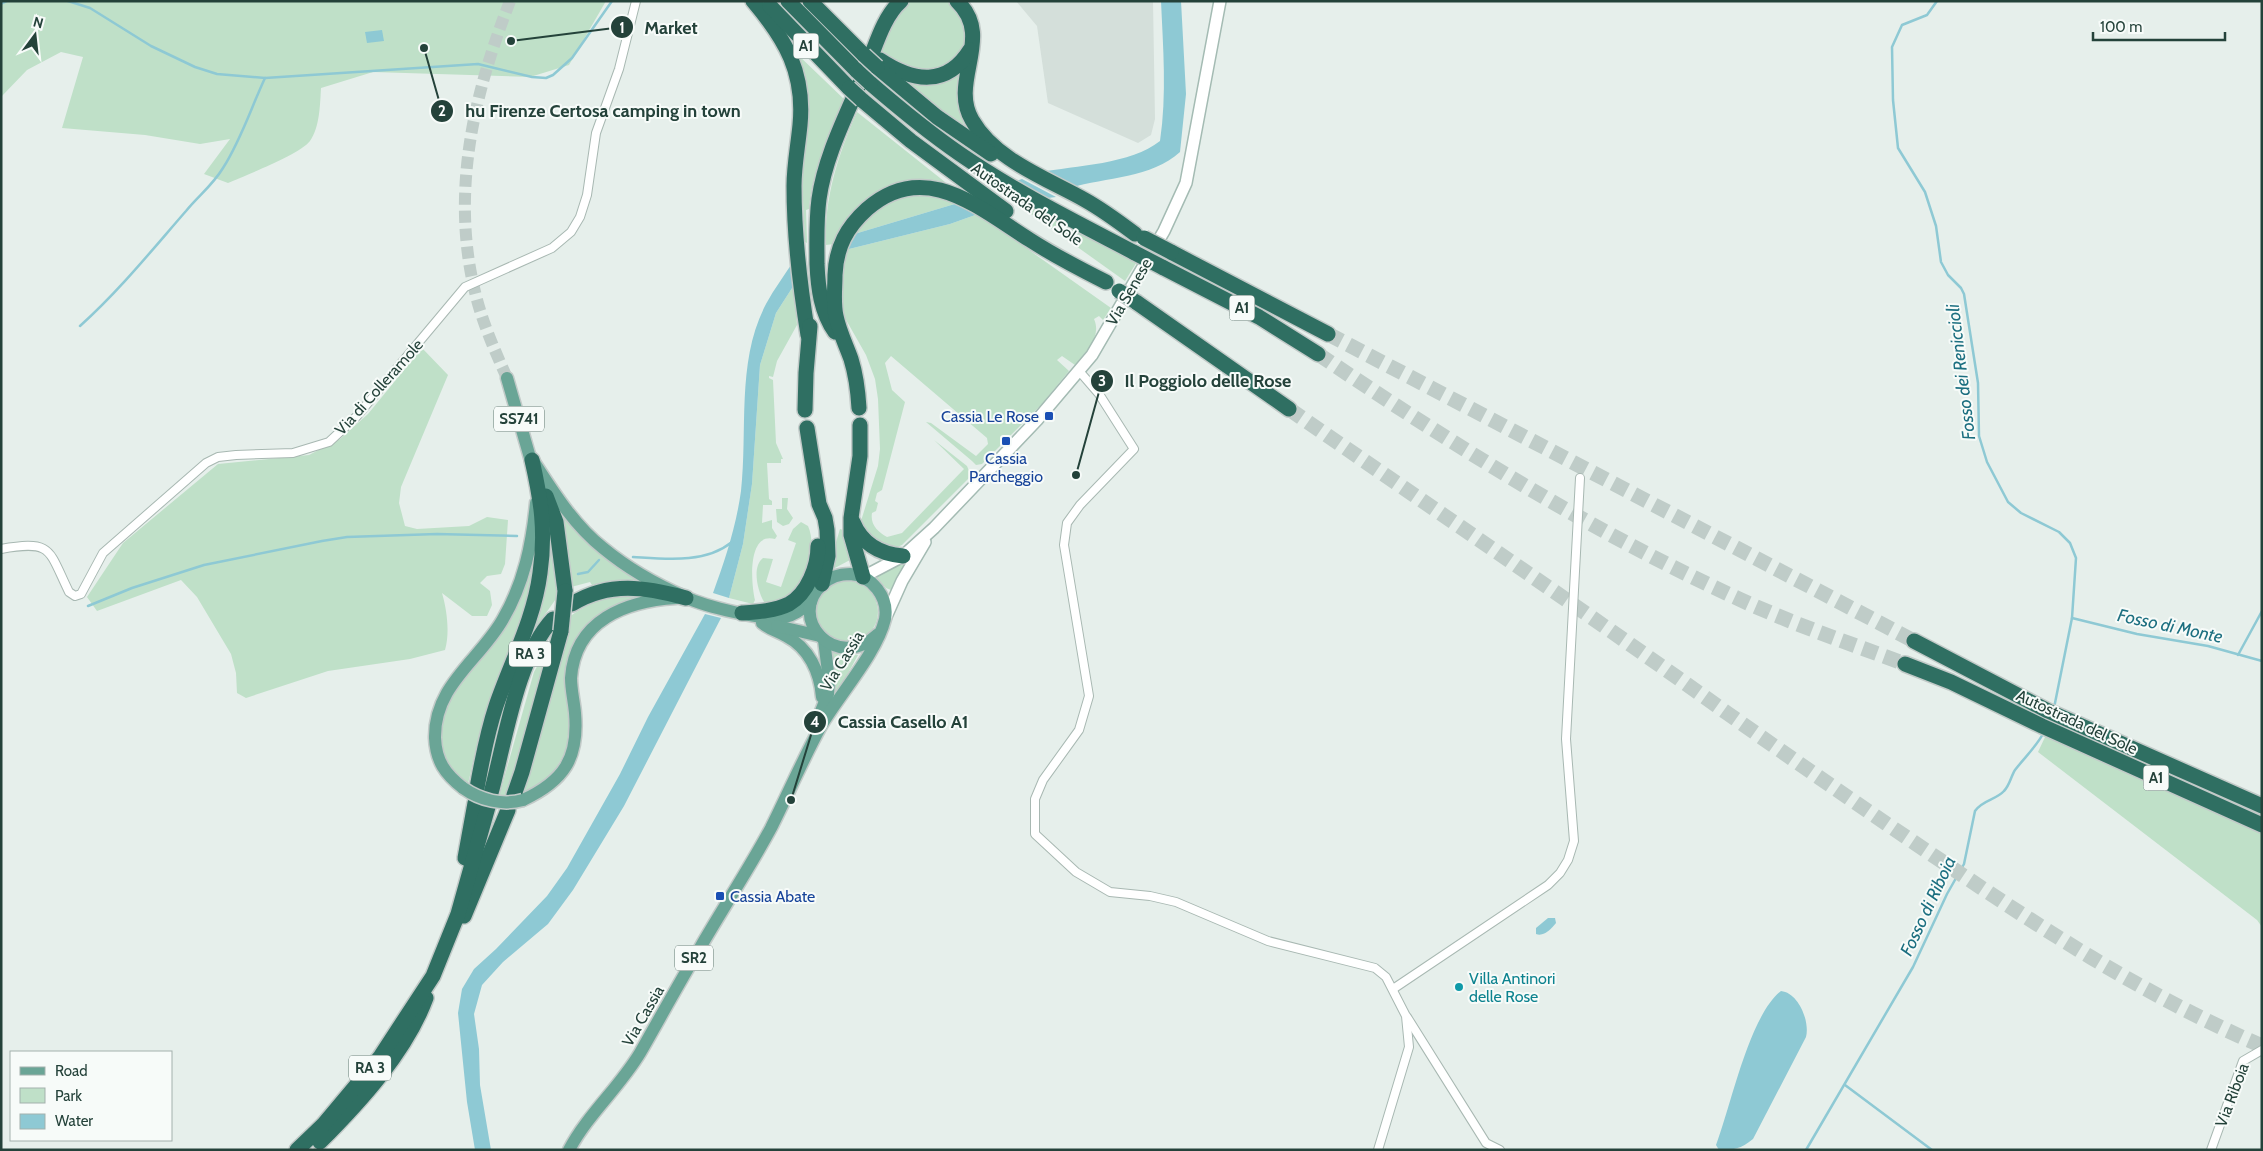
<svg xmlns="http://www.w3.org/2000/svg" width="2263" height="1151" font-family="Cabin,sans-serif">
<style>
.built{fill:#d4dfda}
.green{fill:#bfe0c8}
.water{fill:#8ec9d4}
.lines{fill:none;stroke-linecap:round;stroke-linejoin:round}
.stream{stroke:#8ec9d4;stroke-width:2.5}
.primary-tunnel{stroke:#bfccc8;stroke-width:12;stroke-dasharray:12 6;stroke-linecap:butt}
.highway-tunnel{stroke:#bfccc8;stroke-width:15;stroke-dasharray:15 8;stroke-linecap:butt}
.street-casing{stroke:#a8b8b2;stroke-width:10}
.secondary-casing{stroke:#a4bbb3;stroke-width:14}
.primary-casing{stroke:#c2cac8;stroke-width:15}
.highway-casing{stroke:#c2cac8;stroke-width:18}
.street{stroke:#fff;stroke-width:8}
.secondary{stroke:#fff;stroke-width:11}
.primary{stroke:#6aa596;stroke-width:12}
.highway{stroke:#2f6f62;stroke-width:15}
.primary-bridge-casing{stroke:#c2cac8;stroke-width:15;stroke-linecap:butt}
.highway-bridge-casing{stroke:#c2cac8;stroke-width:18;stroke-linecap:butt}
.primary-bridge{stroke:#6aa596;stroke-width:12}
.highway-bridge{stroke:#2f6f62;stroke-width:15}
.transit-dot{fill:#1a4fb4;stroke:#f7fbf9;stroke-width:2}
.culture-dot{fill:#0f9aa8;stroke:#f7fbf9;stroke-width:2}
.labels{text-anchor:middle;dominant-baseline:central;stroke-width:4;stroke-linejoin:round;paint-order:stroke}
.shield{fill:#f7fbf9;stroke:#637a73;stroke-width:1}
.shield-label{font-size:15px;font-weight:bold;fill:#24423a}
.street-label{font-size:16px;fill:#24423a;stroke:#f7fbf9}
.transit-label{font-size:16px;fill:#164399;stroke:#f7fbf9;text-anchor:end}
.culture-label{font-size:16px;fill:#0d838f;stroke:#f7fbf9;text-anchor:start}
.water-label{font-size:18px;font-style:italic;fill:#1c6f80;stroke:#f7fbf9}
.leader{fill:none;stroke:#24423a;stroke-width:2}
.callout-dot{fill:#24423a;stroke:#f7fbf9;stroke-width:2}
.mark-label{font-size:15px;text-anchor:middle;font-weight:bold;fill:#fff}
.callout-label{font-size:18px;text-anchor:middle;font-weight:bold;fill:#24423a;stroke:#f7fbf9;stroke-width:4;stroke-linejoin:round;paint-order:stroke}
</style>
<rect width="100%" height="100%" fill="#e6efeb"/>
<path class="built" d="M1016,1H1153L1155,119L1151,135L1138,143L1048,103L1037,26Z"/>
<g class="green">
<path d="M1,1H606L569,65L530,77L373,72L321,88C320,104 320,127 310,141C299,155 246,175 228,183L204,174L230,139L200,144L145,135L62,128L83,57L61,52L27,70L1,97Z"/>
<path d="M910,1H949L960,10L968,41L952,66L920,73L879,56L899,10Z"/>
<path d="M796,53L847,102C830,136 812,170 809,209L806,210L807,243L805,242Z"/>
<path d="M958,71L961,72L958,96L964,125L938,108L904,80Z"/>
<path d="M857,112L945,182C936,184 924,180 914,181C879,183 843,210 834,244L826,245C824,198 838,155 857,112Z"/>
<path d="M934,193L958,203L851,235C881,202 889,195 934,193Z"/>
<path d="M1028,204L1138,260L1125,281L1020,206Z"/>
<path d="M978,214L1111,308L1103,320L1099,316L1094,319C1102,337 1086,351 1075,365L1062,356L1057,360L1069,371L1041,405L982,464L976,465L972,461L926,422L931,423L976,456L988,444L987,438L891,356L885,363L892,390L905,402L882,490L877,493L875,501L878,503L876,511L872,513C870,525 878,532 887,537L902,533L964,469L934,440L967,466L971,476L902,545C885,554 868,535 861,521L878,466L880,449L878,399L875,379L866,355L841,311L842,273L845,250L950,224Z"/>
<path d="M794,285L797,325L777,361L773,377L769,376V378L773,380L776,443L783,459H781V463H767L769,499L772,501V505H763L762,523L772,520V528L777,536L775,539C747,531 751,584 755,600L753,604L729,598L743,544L752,484L760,365L776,313Z"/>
<path d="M422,348L448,375L401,487L399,503L405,526L417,529L469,526L487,517L508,520L505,564L501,574L487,576L480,583L490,591L492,605L487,616H472L442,593C447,610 450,633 445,650L410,659L328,671L246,698L237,693L236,673L231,654L197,597L181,580L97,611L87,597L123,543L218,464L309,455L340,439L368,414Z"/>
<path d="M782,498H788L787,509L793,518L789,524L783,526L777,522L776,509H782Z"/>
<path d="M556,503L639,580H615L592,585L590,582L571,587Z"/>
<path d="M549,521L558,596L529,637Z"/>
<path d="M801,522L808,526C817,546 809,582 788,597C782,601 773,603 766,605C758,594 751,567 763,558L773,559L766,582L781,587L796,543L788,540L793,529Z"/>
<path d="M840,529L843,530L850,560L831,570L833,552Z"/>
<path d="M911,558L891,590L886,588L875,576Z"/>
<path d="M534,563L530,597L481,740H478L468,784C453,774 443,762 441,744C434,696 482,664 505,626C516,607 527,585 534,563Z"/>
<circle cx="847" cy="612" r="31"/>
<path d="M621,595L647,597L622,602L604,612L580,637L566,751L551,777L522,795L569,617C586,605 600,598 621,595Z"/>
<path d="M552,639L510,796H499L534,672Z"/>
<path d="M832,652L841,655H858L828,710Z"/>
<path d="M2046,735L2262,834V927L2257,920L2038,752Z"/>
</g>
<g class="water">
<path d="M1161,1H1181L1186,94L1180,152C1152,178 1106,177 1070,188L1039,172C1076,166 1131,164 1160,141C1167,95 1163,47 1161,1Z"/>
<path d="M382,30L384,41L367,43L365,32Z"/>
<path d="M1022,179L1056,197L1048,198L1016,181Z"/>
<path d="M958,203L978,214L950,224L845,250L851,235Z"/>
<path d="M793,262L794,285L776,313L760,365L752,484L743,544L729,598L713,593C725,560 736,527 741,491C748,429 736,361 766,304C774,289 784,276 793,262Z"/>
<path d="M705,614L721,618L624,806L573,890L548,924L503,962L482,985L474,1014L479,1049L480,1085L491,1150H475L467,1102L458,1013L462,989L474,969L496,949L547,896L567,868L620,774L648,717Z"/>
<path d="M1548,918H1555L1556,923C1551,929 1544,937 1536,934V928Z"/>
<path d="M1781,991C1799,993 1810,1022 1806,1037L1753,1139C1741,1149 1733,1150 1719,1150L1716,1145C1731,1106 1749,1016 1781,991Z"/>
</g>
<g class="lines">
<g class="stream">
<path d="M68,1L90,8L151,46L195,67L217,74L265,78L478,64L532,77L546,78L553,75L572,58L612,1"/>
<path d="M1937,1L1927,15L1902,25L1892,47L1893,100L1898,148L1925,192L1936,226L1941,262L1948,275L1961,288L1964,294L1978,383L1979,436L1987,462L2008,502L2021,513L2059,532L2070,543L2076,558L2072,618L2054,708"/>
<path d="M1,4L7,1"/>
<path d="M80,326C119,291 152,250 186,211C199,195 212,186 223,168C241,140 251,108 265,78"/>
<path d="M633,557C665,559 705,564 732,542"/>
<path d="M578,574L588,572L599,560"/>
<path d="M88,606L132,588L204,565L322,541L347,537L437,534L517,536"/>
<path d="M2072,618L2137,634L2208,646L2262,661"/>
<path d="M2238,655L2262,611"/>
<path d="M1845,1085L1932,1150"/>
<path d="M1806,1150L1913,967L1947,894L1964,864L1975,811C1982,800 1996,800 2004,791C2010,785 2011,776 2015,770C2025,757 2037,746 2044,732"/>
</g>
<path class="primary-tunnel" d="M507,378C495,351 483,324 476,296C450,195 473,96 510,1"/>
<g class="highway-tunnel">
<path d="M1328,334L1914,641"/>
<path d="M1318,354C1453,445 1591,531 1739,599C1793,624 1849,643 1905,664"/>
<path d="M1289,409C1435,510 1582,609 1727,713C1798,763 1870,813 1943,862C2045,931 2148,997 2262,1046"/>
</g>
<g class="street-casing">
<g id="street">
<path d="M1080,372L1099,394L1134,449L1080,505L1067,523L1064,545L1089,696L1079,730L1043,780L1035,799V834L1076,872L1110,892L1150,896L1176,902L1268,941L1375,968L1386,977L1406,1016L1409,1047L1378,1150"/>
<path d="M1,549C53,540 48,549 69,592L75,596L81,594L103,553L206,463L218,457L236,455L293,453L329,442L357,416L465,287L552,248L571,232L580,217L587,195L596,133L619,69L636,1"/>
<path d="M1393,989L1548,885L1560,873L1568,860L1574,841L1566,739L1580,478"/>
<path d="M1407,1017L1486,1143L1500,1150"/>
<path d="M2211,1150L2243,1061L2262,1050"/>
</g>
</g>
<g class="secondary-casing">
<g id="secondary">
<path d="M863,577L903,556L934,528L1037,420L1092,355L1164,231L1186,183L1220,1"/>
<path d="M885,619L902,581L925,542"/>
</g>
</g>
<g class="primary-casing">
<g id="primary">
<path d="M507,378L533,468"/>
<path d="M534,462C554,493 574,525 603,548C626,567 657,585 685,597C704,606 766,622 785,617C795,615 803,608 811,602"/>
<path d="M762,623C769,629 777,631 786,636C809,648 820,672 822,697"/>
<path d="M777,626L820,636"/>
<path d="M817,721L828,694L829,680L824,640"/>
<path d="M463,788C445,774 436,761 435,738C434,685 480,660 503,619C524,583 532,544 536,503"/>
<path d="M523,800C564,781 579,758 575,713C574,701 571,690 571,678C575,620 626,601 676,598"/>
<path d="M569,1150C588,1114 619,1088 640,1053C660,1018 679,983 700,948C723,908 749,869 771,828C788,794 803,759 821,726C839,695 877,653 885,619C889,598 872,575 850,574C840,574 830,577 823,584C785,617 836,674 878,634"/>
</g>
</g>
<g class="highway-casing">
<g id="highway">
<path d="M753,1C786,40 805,73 800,125C798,146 794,166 794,186C794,236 800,286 808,335"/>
<path d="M788,1L857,71"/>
<path d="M810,1L864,55"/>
<path d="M957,1C995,37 949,81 972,120C995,160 1046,178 1085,200C1103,210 1119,222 1135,234"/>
<path d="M770,6L849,88"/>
<path d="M880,60C913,82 947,87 970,50"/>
<path d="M877,67L937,117L991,154"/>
<path d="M870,83C899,108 928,132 960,154C1015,192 1076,222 1135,253"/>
<path d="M862,100L911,141L1006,211"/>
<path d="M1171,252L1328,334"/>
<path d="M1162,267L1259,317L1318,354"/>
<path d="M1136,302L1289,409"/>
<path d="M835,332C821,312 818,288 817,264C817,243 816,221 819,199C825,155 848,112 865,71C875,49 882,18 901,1"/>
<path d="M859,408C858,391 856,375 851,359C846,345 839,331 836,316C833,303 835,288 835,275C836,247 847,227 867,209C925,158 980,209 1030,240C1055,256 1080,269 1106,282"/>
<path d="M805,410L806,373L810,326"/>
<path d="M860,425V456L851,518V535L863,577"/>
<path d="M807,428L819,504L825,518L827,530L828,556L822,584"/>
<path d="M546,496L556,522L565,591"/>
<path d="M853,522C862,544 880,554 903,556"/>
<path d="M572,604C609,581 646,587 686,598"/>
<path d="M742,613C757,612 775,611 789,604C808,593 818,566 818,546"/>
<path d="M1914,641L2048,711L2262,806"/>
<path d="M1905,664L1951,682L2042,726L2262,825"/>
<path d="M477,788C482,760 487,733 496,706C511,662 534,620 540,573C546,531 541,500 532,460"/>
<path d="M491,793C505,742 517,657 553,619"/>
<path d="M514,795L522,772L561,631"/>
<path d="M465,858L475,803"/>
<path d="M464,916L508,810"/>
<path d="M320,1142C360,1102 406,1052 426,998"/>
<path d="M297,1150L323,1125L380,1057L433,976L458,914L488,807"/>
</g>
</g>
<use href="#street" class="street"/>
<use href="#secondary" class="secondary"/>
<use href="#primary" class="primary"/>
<use href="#highway" class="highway"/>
<g class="primary-bridge-casing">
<path id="primary-bridge" d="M463,788C480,800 503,806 523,800"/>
</g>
<g class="highway-bridge-casing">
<g id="highway-bridge">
<path d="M864,55L877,67"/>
<path d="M857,71L870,83"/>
<path d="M849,88L862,100"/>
<path d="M1144,238L1171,252"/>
<path d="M1135,253L1162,267"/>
<path d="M1119,291L1136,302"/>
<path d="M561,631L565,591"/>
</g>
</g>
<use href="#primary-bridge" class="primary-bridge"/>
<use href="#highway-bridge" class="highway-bridge"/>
</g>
<g class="transit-dot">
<rect x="1044" y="411" width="10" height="10" rx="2.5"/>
<rect x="1001" y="436" width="10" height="10" rx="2.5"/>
<rect x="715" y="891" width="10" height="10" rx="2.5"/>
</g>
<circle class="culture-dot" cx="1459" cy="987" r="5"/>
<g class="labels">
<g class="shield">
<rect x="793.5" y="33.5" width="25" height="25" rx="4"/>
<rect x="1229.5" y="295.5" width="25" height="25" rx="4"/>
<rect x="494" y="406.5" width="50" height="25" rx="4"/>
<rect x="509" y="641.5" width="42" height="25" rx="4"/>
<rect x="2143.5" y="765.5" width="25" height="25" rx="4"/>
<rect x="675" y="945.5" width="38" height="25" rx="4"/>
<rect x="349" y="1055.5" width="42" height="25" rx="4"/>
</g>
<g class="shield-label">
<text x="806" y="46">A1</text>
<text x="1242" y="308">A1</text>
<text x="519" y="419">SS741</text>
<text x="530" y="654">RA 3</text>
<text x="2156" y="778">A1</text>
<text x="694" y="958">SR2</text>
<text x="370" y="1068">RA 3</text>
</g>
<g class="street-label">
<text transform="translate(1027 204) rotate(35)">Autostrada del Sole</text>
<text transform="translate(1129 292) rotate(-60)">Via Senese</text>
<text transform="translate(379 387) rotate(-48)">Via di Colleramole</text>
<text transform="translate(842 661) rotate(-58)">Via Cassia</text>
<text transform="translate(2077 722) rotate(25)">Autostrada del Sole</text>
<text transform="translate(643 1016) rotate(-60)">Via Cassia</text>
<text transform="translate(2232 1095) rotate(-69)">Via Riboia</text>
</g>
<g class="transit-label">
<text x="1039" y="416">Cassia Le Rose</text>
<text x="1006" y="458" text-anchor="middle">Cassia<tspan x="1006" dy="18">Parcheggio</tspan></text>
<text x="730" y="896" text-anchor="start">Cassia Abate</text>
</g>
<g class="culture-label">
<text x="1469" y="978">Villa Antinori<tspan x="1469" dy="18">delle Rose</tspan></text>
</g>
<g class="water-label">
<text transform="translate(1961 372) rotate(-97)">Fosso dei Reniccioli</text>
<text transform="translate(2170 626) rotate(12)">Fosso di Monte</text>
<text transform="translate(1928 906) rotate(-65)">Fosso di Riboia</text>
</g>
</g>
<path class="leader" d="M511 41L622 27M424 48L442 111M1076 475L1102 381M791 800L815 722"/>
<g class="callout-dot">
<circle cx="511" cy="41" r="5"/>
<circle cx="424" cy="48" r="5"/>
<circle cx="1076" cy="475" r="5"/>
<circle cx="791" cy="800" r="5"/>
<circle cx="622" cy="27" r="12"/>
<circle cx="442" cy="111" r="12"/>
<circle cx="1102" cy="381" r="12"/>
<circle cx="815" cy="722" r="12"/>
</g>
<g class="mark-label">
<text x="622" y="33">1</text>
<text x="442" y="116">2</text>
<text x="1102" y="386">3</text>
<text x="815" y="727">4</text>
</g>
<g class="callout-label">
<text x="671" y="34">Market</text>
<text x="603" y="117">hu Firenze Certosa camping in town</text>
<text x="1208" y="387">Il Poggiolo delle Rose</text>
<text x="903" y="728">Cassia Casello A1</text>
</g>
<rect width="2263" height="1151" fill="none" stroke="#24423a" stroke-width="5"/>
<rect x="10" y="1051" width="162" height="90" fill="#f7fbf9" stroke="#a3b1ad"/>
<rect x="20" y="1067" width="25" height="8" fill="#6aa596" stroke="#a3b1ad"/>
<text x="55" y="1076" font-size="15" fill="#24423a">Road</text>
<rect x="20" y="1088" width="25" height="15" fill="#bfe0c8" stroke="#a3b1ad"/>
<text x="55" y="1101" font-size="15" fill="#24423a">Park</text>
<rect x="20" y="1114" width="25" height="15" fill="#8ec9d4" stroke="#a3b1ad"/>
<text x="55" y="1126" font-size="15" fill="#24423a">Water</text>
<g transform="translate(35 35) rotate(15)" stroke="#f7fbf9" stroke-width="4" paint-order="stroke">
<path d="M0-4L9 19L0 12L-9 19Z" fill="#24423a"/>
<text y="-8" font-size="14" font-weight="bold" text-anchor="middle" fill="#24423a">N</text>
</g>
<path d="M2093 32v8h132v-8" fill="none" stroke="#24423a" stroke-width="2.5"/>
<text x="2100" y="32" font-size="15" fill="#24423a" stroke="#f7fbf9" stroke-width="4" paint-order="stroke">100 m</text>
</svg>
